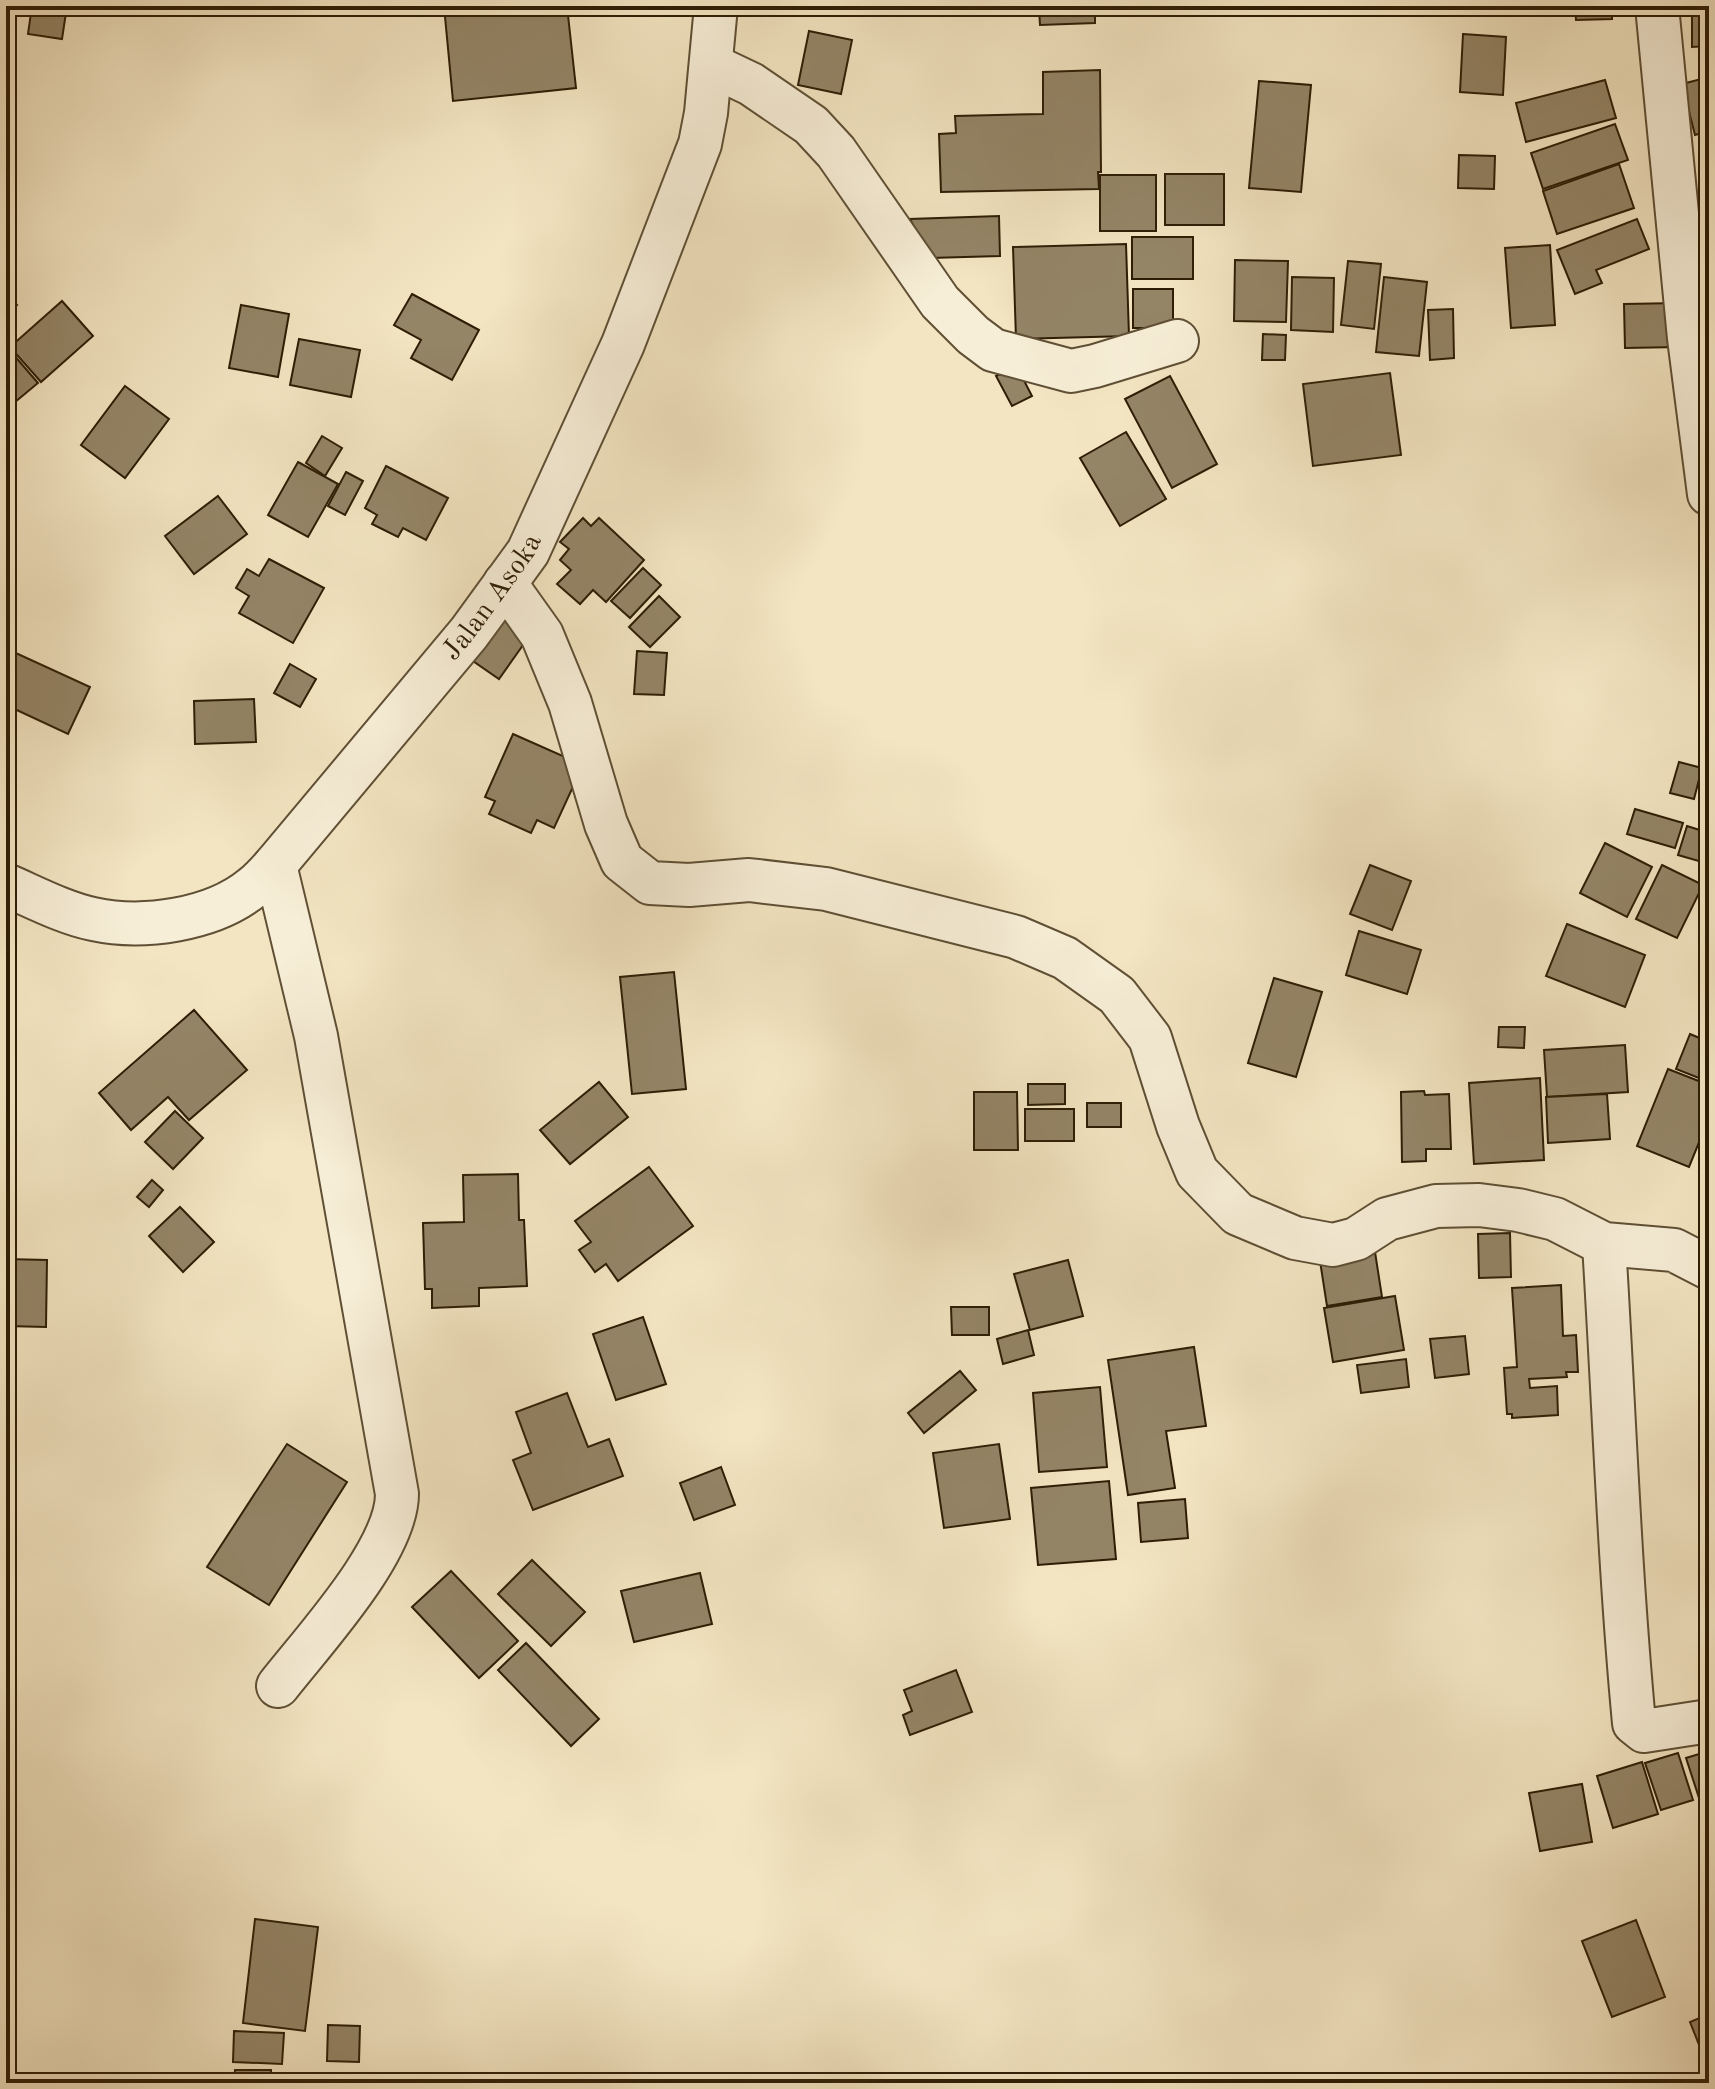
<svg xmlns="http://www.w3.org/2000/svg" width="1715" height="2089" font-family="'Old Standard TT',serif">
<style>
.building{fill:#948567;stroke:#2e1d05;stroke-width:2}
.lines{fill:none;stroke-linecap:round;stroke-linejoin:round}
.street-casing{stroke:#5f4f34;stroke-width:46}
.street{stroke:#f7eed7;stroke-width:42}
.labels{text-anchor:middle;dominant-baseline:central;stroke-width:8;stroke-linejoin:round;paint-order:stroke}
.street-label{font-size:28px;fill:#2e1d05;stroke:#f7eed7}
</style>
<rect width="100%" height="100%" fill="#f3e5c2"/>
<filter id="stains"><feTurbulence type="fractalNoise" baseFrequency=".0025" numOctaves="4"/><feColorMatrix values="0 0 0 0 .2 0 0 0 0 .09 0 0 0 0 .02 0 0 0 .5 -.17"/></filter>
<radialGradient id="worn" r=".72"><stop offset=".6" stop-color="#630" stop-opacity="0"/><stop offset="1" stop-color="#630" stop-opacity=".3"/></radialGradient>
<g class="building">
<path d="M32,6H67L62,39L28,34Z"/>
<path d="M444,6H567L576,88L453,101Z"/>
<path d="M886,6H932V12Z"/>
<path d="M1095,6V23L1040,25L1039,8Z"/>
<path d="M1575,6H1612V19L1576,20Z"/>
<path d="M1692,6H1709V46L1692,47Z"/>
<path d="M809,31L852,40L841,94L798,85Z"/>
<path d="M1463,34L1506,37L1503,95L1460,92Z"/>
<path d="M1100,70L1101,172H1098L1099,189L941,192L939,134L956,133L955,116L1043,114V72Z"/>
<path d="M1709,77V131L1695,135L1682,84Z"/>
<path d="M1605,80L1616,118L1526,142L1516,103Z"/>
<path d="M1259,81L1311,85L1301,192L1249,188Z"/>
<path d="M1615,124L1628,160L1543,189L1531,153Z"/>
<path d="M1459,155L1495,156L1494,189L1458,188Z"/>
<path d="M1619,164L1634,208L1557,234L1543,191Z"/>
<rect x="1165" y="174" width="59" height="51"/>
<rect x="1100" y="175" width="56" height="56"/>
<path d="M999,216L1000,256L930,258L910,219Z"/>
<path d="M1637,219L1649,249L1596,270L1602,283L1575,294L1557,250Z"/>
<rect x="1132" y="237" width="61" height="42"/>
<path d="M1126,244L1129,336L1016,339L1013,247Z"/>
<path d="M1550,245L1555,325L1511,328L1505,248Z"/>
<path d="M1235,260L1288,261L1286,322L1234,321Z"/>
<path d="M1348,261L1381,264L1374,329L1341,325Z"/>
<path d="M1292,277L1334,278L1333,332L1291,330Z"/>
<path d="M1384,277L1427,282L1419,356L1376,352Z"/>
<rect x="1133" y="289" width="40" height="39"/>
<path d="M6,293L17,305L6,315Z"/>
<path d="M412,294L479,330L452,380L411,358L421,340L394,325Z"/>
<path d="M62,301L93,336L41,382L10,347Z"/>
<path d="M1680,303V347L1625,348L1624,304Z"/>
<path d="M241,305L289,314L278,377L229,368Z"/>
<path d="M1453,309L1454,358L1430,360L1428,310Z"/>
<path d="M1263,334L1286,335L1285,360H1262Z"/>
<path d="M299,339L360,350L351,397L290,385Z"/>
<path d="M6,346L38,383L9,407L6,403Z"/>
<path d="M1016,365L1032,396L1012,406L996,376Z"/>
<path d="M1390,373L1401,455L1313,466L1303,384Z"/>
<path d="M1170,376L1217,464L1172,488L1125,399Z"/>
<path d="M125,386L169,419L125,478L81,445Z"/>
<path d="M1126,432L1166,499L1120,526L1080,458Z"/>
<path d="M322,436L342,448L325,476L306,463Z"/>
<path d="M298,462L338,484L308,537L268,515Z"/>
<path d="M386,466L448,498L426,540L403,528L398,537L372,524L377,515L365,508Z"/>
<path d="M346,472L363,481L345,515L328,506Z"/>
<path d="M218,496L247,534L194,574L165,536Z"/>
<path d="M583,518L591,526L599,518L644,560L606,602L593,590L580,604L557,584L571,570L560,560L569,549L560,542Z"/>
<path d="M269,559L324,588L293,643L239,613L249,596L236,588L247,569L259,576Z"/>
<path d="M643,568L661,585L630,618L611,601Z"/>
<path d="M659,596L680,617L650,647L629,627Z"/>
<path d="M499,617L528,638L499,679L470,659Z"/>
<path d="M7,649L90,687L68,734L6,705Z"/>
<path d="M637,651L667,653L664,695L634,694Z"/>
<path d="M290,664L316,679L300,707L274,693Z"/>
<path d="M254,699L256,742L195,744L194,701Z"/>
<path d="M513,734L583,765L554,828L537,820L531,833L489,814L495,801L485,797Z"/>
<path d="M1679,762L1702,768L1694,799L1670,793Z"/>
<path d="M1709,770V807L1700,804Z"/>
<path d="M1635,809L1683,823L1675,848L1627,834Z"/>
<path d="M1687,826L1709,833V864L1678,855Z"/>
<path d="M1605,843L1652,867L1627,917L1580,893Z"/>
<path d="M1370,865L1411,881L1392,930L1350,914Z"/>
<path d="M1662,865L1703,885L1677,938L1636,919Z"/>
<path d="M1567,924L1645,955L1625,1007L1546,976Z"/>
<path d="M1359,931L1421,950L1407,994L1346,975Z"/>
<path d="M674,972L686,1089L632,1094L620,977Z"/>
<path d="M1274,978L1322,992L1296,1077L1248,1063Z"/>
<path d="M194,1010L247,1070L189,1120L168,1097L131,1130L99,1093Z"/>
<path d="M1499,1027H1525L1524,1048L1498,1047Z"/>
<path d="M1690,1034L1709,1042V1082L1676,1069Z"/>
<path d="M1625,1045L1628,1092L1547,1097L1544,1050Z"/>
<path d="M1668,1069L1709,1085V1118L1689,1167L1637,1146Z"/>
<path d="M1540,1078L1544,1160L1474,1164L1469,1083Z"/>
<path d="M599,1082L628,1117L570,1164L540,1130Z"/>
<path d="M1028,1084H1065V1104L1028,1105Z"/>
<path d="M1424,1091L1425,1095L1449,1094L1451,1149H1426V1161L1402,1162L1401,1092Z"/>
<path d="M974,1092H1017L1018,1150H974Z"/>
<path d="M1607,1094L1610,1139L1548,1143L1546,1097Z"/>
<rect x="1087" y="1103" width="34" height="24"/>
<rect x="1025" y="1109" width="49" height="32"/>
<path d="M175,1111L203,1138L173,1169L145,1142Z"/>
<path d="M1709,1138V1176L1699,1171L1703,1160L1699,1158Z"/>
<path d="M649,1167L693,1226L618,1281L606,1264L595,1272L579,1250L591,1242L575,1221Z"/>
<path d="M518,1174L519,1220H524L527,1286L479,1288V1306L432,1308V1289H425L423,1223L464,1222L463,1175Z"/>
<path d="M152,1180L163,1190L149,1207L137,1197Z"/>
<path d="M180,1207L214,1242L183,1272L149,1236Z"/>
<path d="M1510,1233L1511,1277L1479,1278L1478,1234Z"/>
<path d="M1375,1252L1382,1297L1327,1306L1320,1261Z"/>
<path d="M6,1259L47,1260L46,1327L6,1326Z"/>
<path d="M1068,1260L1083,1316L1030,1330L1014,1274Z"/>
<path d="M1561,1285L1563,1336L1576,1335L1578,1372H1566L1567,1377L1529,1379L1530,1388L1557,1386L1558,1415L1512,1418V1414H1507L1504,1368L1517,1367L1512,1288Z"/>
<path d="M1395,1296L1404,1350L1333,1362L1324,1308Z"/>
<path d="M951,1307H989V1335H952Z"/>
<path d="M643,1317L666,1384L616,1400L593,1334Z"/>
<path d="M1028,1330L1034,1355L1003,1364L997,1339Z"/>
<path d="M1465,1336L1469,1374L1435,1378L1430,1339Z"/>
<path d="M1194,1347L1206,1426L1166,1431L1175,1488L1128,1495L1108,1360Z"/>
<path d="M1406,1359L1409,1387L1361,1393L1357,1365Z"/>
<path d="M960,1371L976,1390L924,1433L908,1413Z"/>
<path d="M1100,1387L1107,1467L1039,1472L1033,1393Z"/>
<path d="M567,1393L588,1447L609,1439L623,1476L533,1510L513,1460L531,1453L516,1412Z"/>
<path d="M287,1444L347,1482L269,1605L207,1567Z"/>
<path d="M999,1444L1010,1519L944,1528L933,1453Z"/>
<path d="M721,1467L735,1505L694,1520L680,1483Z"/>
<path d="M1109,1481L1116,1559L1038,1565L1031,1488Z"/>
<path d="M1185,1499L1188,1538L1141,1542L1138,1503Z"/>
<path d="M532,1560L585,1612L551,1646L498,1594Z"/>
<path d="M451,1571L518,1641L479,1678L412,1607Z"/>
<path d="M700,1573L712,1624L634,1642L621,1591Z"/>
<path d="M526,1643L599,1719L571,1746L498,1670Z"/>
<path d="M956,1670L972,1712L910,1735L903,1715L912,1711L904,1690Z"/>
<path d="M1709,1751V1802L1701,1804L1686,1758Z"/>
<path d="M1678,1753L1693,1800L1661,1810L1645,1763Z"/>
<path d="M1642,1762L1658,1814L1613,1828L1597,1776Z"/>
<path d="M1582,1784L1592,1842L1540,1851L1529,1793Z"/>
<path d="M255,1919L318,1927L305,2031L243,2023Z"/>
<path d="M1636,1920L1665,1997L1612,2017L1582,1941Z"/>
<path d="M1709,1925V1949H1708L1700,1928Z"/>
<path d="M1709,2014V2070L1690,2022Z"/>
<path d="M328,2025L360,2026L359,2062L327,2061Z"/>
<path d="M234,2031L284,2033L282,2064L233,2062Z"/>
<path d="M235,2070H271V2083H234Z"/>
</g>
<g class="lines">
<g class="street-casing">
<g id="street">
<path d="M1657,6L1689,338L1709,494"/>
<path d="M711,65L751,84L811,125L836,152L940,302L973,335L993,350L1071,371L1095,366L1177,341"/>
<path d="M505,583L542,635L570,703L606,824L622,861L650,883L689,885L749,880L826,889L1016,937L1065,958L1117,995L1150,1038L1178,1126L1197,1172L1238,1214L1295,1238L1333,1245L1356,1239L1387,1219L1436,1206L1479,1205L1518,1210L1555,1219L1604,1244L1674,1250L1709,1268"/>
<path d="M275,865L316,1036L397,1494C397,1551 313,1641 278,1686"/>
<path id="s1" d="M6,885C34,897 64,913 93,919C143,930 213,920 253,887C261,881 268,873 275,865L469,633L528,552L623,344L700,144L706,113L716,6"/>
<path d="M1604,1244C1614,1404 1619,1563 1634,1723L1644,1731L1709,1721"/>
</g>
</g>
<use href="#street" class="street"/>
</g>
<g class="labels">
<g class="street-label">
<text stroke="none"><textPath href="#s1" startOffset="638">Jalan Asoka</textPath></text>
</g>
</g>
<rect width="1715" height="2089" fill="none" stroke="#f3e5c2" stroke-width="32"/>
<rect x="8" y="8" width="1699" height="2073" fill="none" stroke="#2e1d05" stroke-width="4"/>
<rect x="16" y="16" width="1683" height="2057" fill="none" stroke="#2e1d05" stroke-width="2"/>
<rect width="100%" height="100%" filter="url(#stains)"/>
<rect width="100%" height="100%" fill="url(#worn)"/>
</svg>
